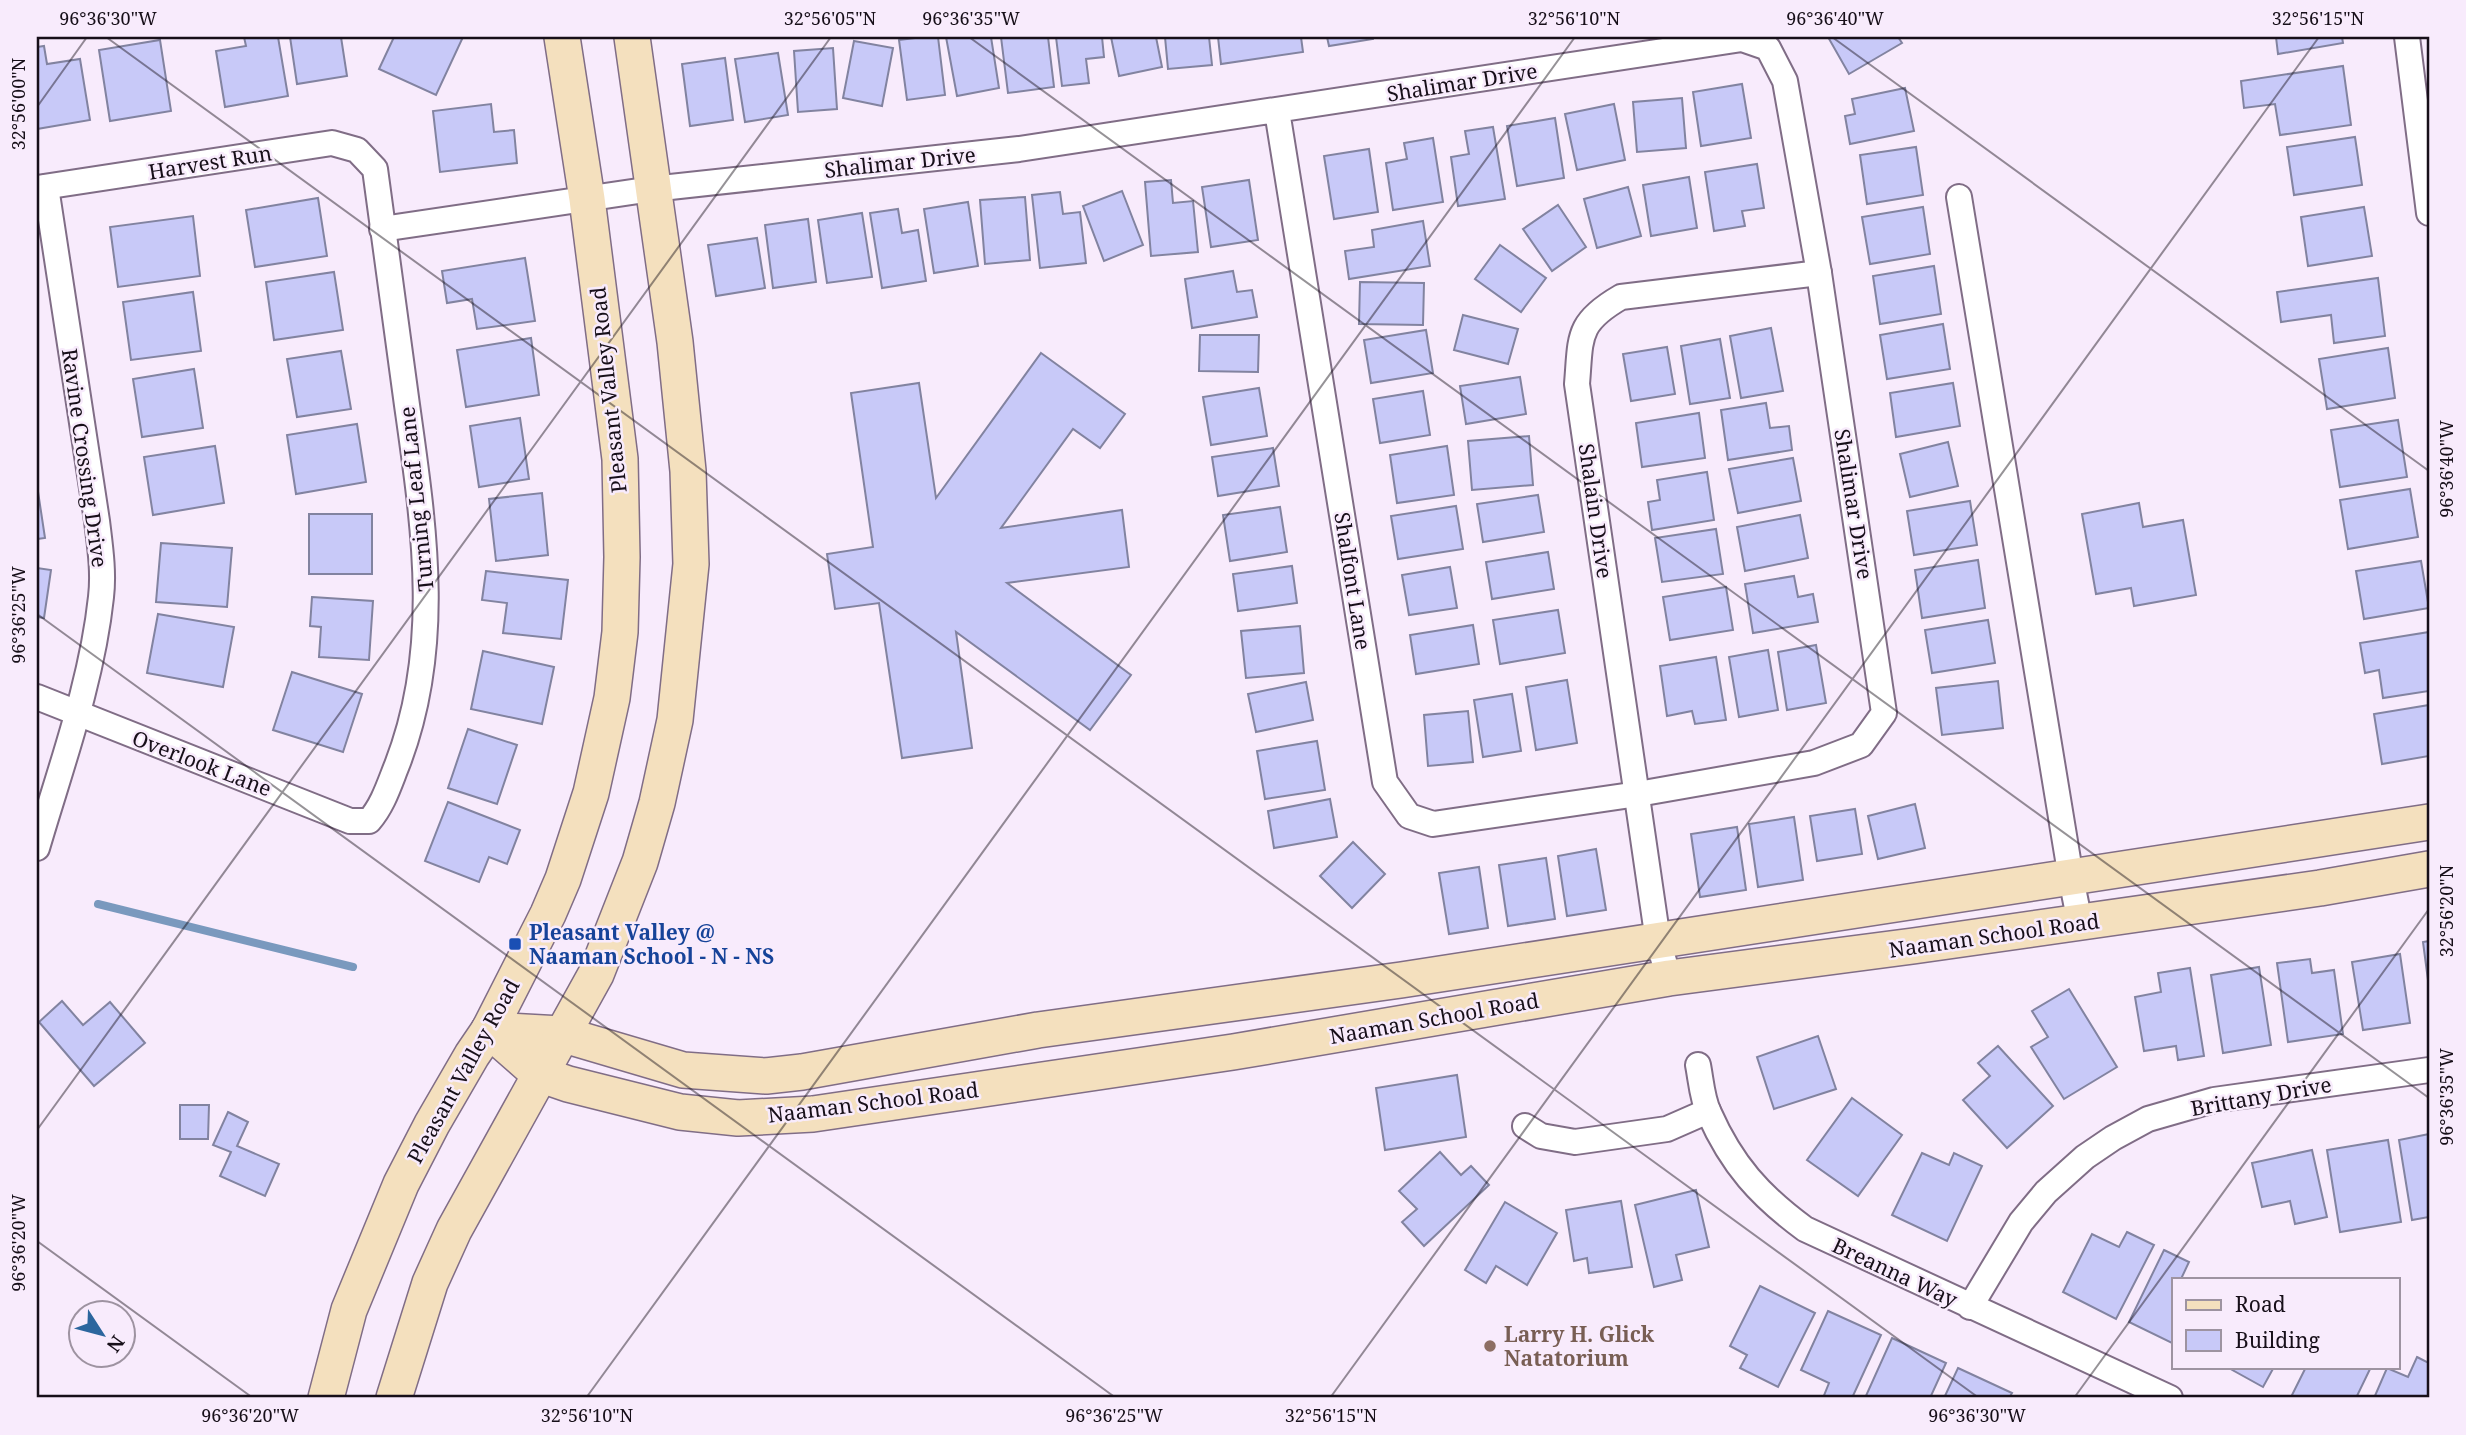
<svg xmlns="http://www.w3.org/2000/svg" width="2466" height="1435" font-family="'Noto Serif',serif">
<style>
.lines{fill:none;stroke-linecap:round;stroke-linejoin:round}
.stream{stroke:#7a99be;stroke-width:8}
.building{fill:#c8c9f8;stroke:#8283a0;stroke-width:2}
.minor-casing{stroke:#806d86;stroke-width:28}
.secondary-casing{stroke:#806d86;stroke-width:38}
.minor{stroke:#fff;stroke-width:24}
.secondary{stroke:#f4e0be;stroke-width:35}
.ticks{fill:none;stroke:#170f19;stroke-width:2;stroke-opacity:0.45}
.transit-dot{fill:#1a4fb4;stroke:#f8ebfc;stroke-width:2.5}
.education-dot{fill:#8d6e63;stroke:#f8ebfc;stroke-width:2.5}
.labels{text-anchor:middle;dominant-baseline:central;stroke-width:5;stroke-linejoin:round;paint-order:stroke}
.street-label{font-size:21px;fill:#170f19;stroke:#f8ebfc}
.transit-label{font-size:21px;font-weight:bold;fill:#164399;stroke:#f8ebfc;text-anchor:start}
.education-label{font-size:21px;font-weight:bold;fill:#785e54;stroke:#f8ebfc;text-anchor:start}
.neatline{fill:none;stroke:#170f19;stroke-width:2.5}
.ticks-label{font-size:18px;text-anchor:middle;fill:#170f19}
</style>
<rect width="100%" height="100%" fill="#f8ebfc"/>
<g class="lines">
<path class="stream" d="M98,904L353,967"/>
</g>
<g class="building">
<path d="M244,37H278L288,96L225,107L216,51L246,46Z"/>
<path d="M290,37H341L347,76L297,84Z"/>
<path d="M394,37H463L436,95L379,69Z"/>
<path d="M923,37H938L945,95L907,100L899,40Z"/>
<path d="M946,37H991L999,88L957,96Z"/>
<path d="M1001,37H1048L1054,87L1008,93Z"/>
<path d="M1056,37H1102L1104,57L1086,59L1089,83L1062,86Z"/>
<path d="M1111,37H1156L1162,67L1119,76Z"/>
<path d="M1165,37H1209L1212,65L1168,69Z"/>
<path d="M1218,37H1301L1303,52L1221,64Z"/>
<path d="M1327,37H1373V39L1329,46Z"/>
<path d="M1828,37H1898L1902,43L1849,74Z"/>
<path d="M2276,37H2342L2343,43L2278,54Z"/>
<path d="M160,40L171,111L110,121L99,50Z"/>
<path d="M854,41L893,48L882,106L843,98Z"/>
<path d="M44,46L47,64L80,59L90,120L37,129V47Z"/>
<path d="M833,48L837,109L798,112L794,51Z"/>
<path d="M778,53L788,115L745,122L735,59Z"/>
<path d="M725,58L733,120L690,126L682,64Z"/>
<path d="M2343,66L2351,125L2280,135L2275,104L2244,108L2241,81Z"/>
<path d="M1742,84L1751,138L1701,146L1693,92Z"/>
<path d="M1905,88L1914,131L1850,144L1845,116L1855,114L1852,99Z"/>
<path d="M1682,98L1686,148L1637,152L1633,102Z"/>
<path d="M491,104L494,132L514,130L517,163L440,172L433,111Z"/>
<path d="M1614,104L1625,160L1577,170L1565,114Z"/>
<path d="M1555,118L1564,178L1517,186L1507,126Z"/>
<path d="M1493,127L1505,199L1458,206L1451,157L1469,154L1465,131Z"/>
<path d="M2355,137L2362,185L2294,195L2287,147Z"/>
<path d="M1433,138L1443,202L1393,210L1386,163L1407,159L1404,143Z"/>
<path d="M1916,147L1923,195L1867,204L1860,155Z"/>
<path d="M1369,149L1378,212L1334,219L1324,156Z"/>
<path d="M1757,164L1764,208L1742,211L1745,226L1714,231L1705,172Z"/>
<path d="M1689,177L1697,228L1651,236L1643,185Z"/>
<path d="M1171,180L1173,203L1193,201L1198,252L1151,256L1145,182Z"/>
<path d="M1249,180L1258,240L1211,247L1202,187Z"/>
<path d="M1628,187L1641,236L1597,248L1584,199Z"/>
<path d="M1122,191L1143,245L1104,261L1083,206Z"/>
<path d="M1060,192L1063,214L1080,212L1086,263L1040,268L1032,195Z"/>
<path d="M1025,197L1030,260L985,264L980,200Z"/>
<path d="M318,198L327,256L255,267L246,210Z"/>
<path d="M968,202L978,266L934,273L924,209Z"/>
<path d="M1558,205L1586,247L1552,271L1523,229Z"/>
<path d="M1923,207L1930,254L1870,264L1862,217Z"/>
<path d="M2364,207L2372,256L2308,266L2301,217Z"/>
<path d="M898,209L902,233L918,230L926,281L882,288L870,213Z"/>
<path d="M862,213L872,277L827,283L818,220Z"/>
<path d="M193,216L200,276L118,287L110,227Z"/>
<path d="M808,219L816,282L773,288L765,225Z"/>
<path d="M1423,221L1430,266L1349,279L1345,251L1374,247L1372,230Z"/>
<path d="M757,238L765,288L716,296L708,245Z"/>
<path d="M1500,245L1546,278L1521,312L1475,279Z"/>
<path d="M525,258L535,321L477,329L472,299L447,303L442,271Z"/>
<path d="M1934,266L1941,314L1880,324L1873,276Z"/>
<path d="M1233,271L1237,292L1252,290L1257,317L1192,328L1185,279Z"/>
<path d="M334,272L343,330L274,340L266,282Z"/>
<path d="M2378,278L2385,336L2334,343L2331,315L2281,322L2277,292Z"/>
<path d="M1360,282L1424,283L1423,325L1359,324Z"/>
<path d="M193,292L201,351L131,360L123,302Z"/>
<path d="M1463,315L1518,329L1508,364L1454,350Z"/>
<path d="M1943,324L1950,369L1887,379L1880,335Z"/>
<path d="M1771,328L1783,391L1741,398L1730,336Z"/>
<path d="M1426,330L1433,373L1371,383L1364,340Z"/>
<path d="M1200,335H1259L1258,372L1199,371Z"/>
<path d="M531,338L539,395L466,407L457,350Z"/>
<path d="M1720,339L1730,398L1690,404L1681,346Z"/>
<path d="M1667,347L1675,394L1631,401L1623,354Z"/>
<path d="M2388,348L2395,398L2327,409L2319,359Z"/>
<path d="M341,351L351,409L297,417L287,359Z"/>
<path d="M1041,353L1125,414L1100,448L1073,429L1001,528L1122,510L1129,567L1007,583L1131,675L1090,730L956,632L972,748L902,758L879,603L835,609L827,554L873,547L851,393L919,383L936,498Z"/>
<path d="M194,369L203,428L142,437L133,379Z"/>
<path d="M1520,377L1526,414L1466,424L1460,386Z"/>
<path d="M1953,383L1960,426L1896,437L1890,393Z"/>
<path d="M1259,388L1267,436L1211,445L1203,397Z"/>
<path d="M1423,391L1430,435L1380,443L1373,399Z"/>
<path d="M1766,403L1770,428L1789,426L1792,450L1728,460L1721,410Z"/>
<path d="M1699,413L1705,458L1642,467L1636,423Z"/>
<path d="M520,418L529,479L479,487L470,426Z"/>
<path d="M2398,420L2407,477L2340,487L2331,430Z"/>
<path d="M357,424L366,482L296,494L287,435Z"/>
<path d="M1529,436L1533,485L1472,490L1468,441Z"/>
<path d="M1948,442L1958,486L1910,497L1900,454Z"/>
<path d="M215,446L224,503L153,515L144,457Z"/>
<path d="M1447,446L1454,495L1397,503L1390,455Z"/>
<path d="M1273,448L1279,486L1218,496L1212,457Z"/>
<path d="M1793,458L1801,501L1738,513L1729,469Z"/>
<path d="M1707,472L1714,520L1652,530L1648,502L1660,500L1657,480Z"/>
<path d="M37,485L45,538L37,539Z"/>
<path d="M2410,489L2418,537L2348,549L2340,500Z"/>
<path d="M542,493L548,555L496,561L489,499Z"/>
<path d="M1538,495L1544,532L1483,542L1477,504Z"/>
<path d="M1970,501L1977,545L1914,555L1907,511Z"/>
<path d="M2139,503L2143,527L2183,520L2196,595L2134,606L2131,588L2096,594L2082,514Z"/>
<path d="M1456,506L1463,549L1398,559L1391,516Z"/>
<path d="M1280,507L1287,552L1230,561L1223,515Z"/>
<rect x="309" y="514" width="63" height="60"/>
<path d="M1800,515L1808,558L1745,571L1737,527Z"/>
<path d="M1716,529L1723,574L1662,582L1655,538Z"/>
<path d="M161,543L232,548L227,607L156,602Z"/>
<path d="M1548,552L1554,589L1492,599L1486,562Z"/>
<path d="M1978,560L1985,608L1922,618L1915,570Z"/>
<path d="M2421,561L2429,608L2364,619L2356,571Z"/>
<path d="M1292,566L1297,603L1238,611L1233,574Z"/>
<path d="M1450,567L1457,608L1409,615L1402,575Z"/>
<path d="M37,568L51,570L44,618L37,617Z"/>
<path d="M486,571L568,580L561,639L503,633L507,603L482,600Z"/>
<path d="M1794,576L1798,597L1813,594L1818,622L1753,633L1745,584Z"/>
<path d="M1726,587L1733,630L1670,640L1663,597Z"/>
<path d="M312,597L373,601L369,660L319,657L321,627L310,626Z"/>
<path d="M1558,610L1565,653L1500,664L1493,620Z"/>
<path d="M158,614L234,627L223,687L147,673Z"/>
<path d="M1988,620L1995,663L1932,673L1925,630Z"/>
<path d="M1473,625L1479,664L1416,674L1410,635Z"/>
<path d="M1300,626L1304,673L1246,678L1241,631Z"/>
<path d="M2429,632V691L2383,698L2379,670L2365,673L2360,643Z"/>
<path d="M1816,645L1826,703L1787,710L1778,652Z"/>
<path d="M1768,650L1778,710L1739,717L1729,657Z"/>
<path d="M483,651L554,667L542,724L471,709Z"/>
<path d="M1716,657L1726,720L1695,724L1692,711L1667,716L1660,666Z"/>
<path d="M292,672L362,694L343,752L273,730Z"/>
<path d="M1567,680L1577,743L1536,750L1526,687Z"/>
<path d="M1998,681L2003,728L1942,735L1936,688Z"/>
<path d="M1306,682L1313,720L1256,732L1248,694Z"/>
<path d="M1512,694L1521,751L1483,757L1474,700Z"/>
<path d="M2429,705V756L2382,764L2374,714Z"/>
<path d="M1468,711L1473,762L1428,766L1424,715Z"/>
<path d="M468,729L517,745L497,804L448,788Z"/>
<path d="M1317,741L1325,790L1265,799L1257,751Z"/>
<path d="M1330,799L1337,837L1274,848L1268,811Z"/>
<path d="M448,802L520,830L507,864L489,857L479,882L425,861Z"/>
<path d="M1915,804L1925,848L1878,859L1868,816Z"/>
<path d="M1855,809L1862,854L1817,861L1810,816Z"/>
<path d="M1794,817L1803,880L1758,887L1749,824Z"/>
<path d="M1737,827L1746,890L1700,897L1691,834Z"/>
<path d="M1353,842L1385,874L1352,908L1320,876Z"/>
<path d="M1596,849L1606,910L1567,916L1558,856Z"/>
<path d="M1546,858L1555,919L1508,926L1499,865Z"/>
<path d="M1479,867L1488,928L1449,934L1439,873Z"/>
<path d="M2429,941V988L2423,942Z"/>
<path d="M2400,954L2410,1023L2363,1030L2352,962Z"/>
<path d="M2310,959L2312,973L2334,970L2343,1034L2288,1042L2277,963Z"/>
<path d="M2259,967L2271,1045L2223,1053L2211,975Z"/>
<path d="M2190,968L2204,1056L2178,1060L2176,1046L2144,1051L2135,997L2161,992L2158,973Z"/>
<path d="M2069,989L2117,1067L2064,1099L2031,1047L2048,1037L2032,1011Z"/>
<path d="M62,1001L83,1025L110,1002L145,1043L94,1086L39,1022Z"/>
<path d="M1818,1036L1836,1089L1774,1109L1757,1057Z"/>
<path d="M1998,1046L2053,1106L2007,1148L1963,1100L1990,1076L1978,1063Z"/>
<path d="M1457,1075L1466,1137L1385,1150L1376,1088Z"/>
<path d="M1852,1098L1902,1135L1858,1196L1807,1160Z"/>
<path d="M180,1105H209L208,1139H180Z"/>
<path d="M228,1112L248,1122L237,1146L279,1164L265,1196L220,1176L231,1152L213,1145Z"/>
<path d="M2429,1134V1217L2412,1220L2399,1140Z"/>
<path d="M2388,1140L2401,1222L2340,1232L2327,1150Z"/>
<path d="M2312,1150L2327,1217L2295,1224L2290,1201L2262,1207L2252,1163Z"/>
<path d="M1440,1152L1461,1175L1471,1166L1489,1185L1424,1246L1402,1222L1417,1209L1399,1191Z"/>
<path d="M1922,1153L1949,1165L1954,1153L1982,1166L1947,1241L1892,1215Z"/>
<path d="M1696,1190L1709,1247L1676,1255L1682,1280L1654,1287L1635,1205Z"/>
<path d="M1621,1201L1632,1267L1589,1273L1587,1258L1574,1261L1566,1210Z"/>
<path d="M1505,1202L1557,1233L1527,1285L1496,1266L1486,1283L1465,1270Z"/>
<path d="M2127,1232L2154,1245L2116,1319L2063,1292L2092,1234L2119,1247Z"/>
<path d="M2164,1250L2189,1262L2181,1279H2174V1344L2129,1322Z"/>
<path d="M1760,1286L1815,1313L1778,1387L1740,1368L1747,1355L1730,1346Z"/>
<path d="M1828,1311L1881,1335L1852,1398H1823L1829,1383L1801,1370Z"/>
<path d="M1892,1338L1946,1363L1930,1398H1865Z"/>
<path d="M2417,1357L2429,1363V1398H2374L2387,1368L2408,1377Z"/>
<path d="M2227,1367H2274L2263,1387Z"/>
<path d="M2306,1367H2371L2356,1398H2295L2291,1397Z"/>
<path d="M1958,1368L2012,1393L2009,1398H1944Z"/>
</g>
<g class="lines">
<g class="minor-casing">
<g id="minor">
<path d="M2407,37L2429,213"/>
<path d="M37,188L332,143L357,150L375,169C385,247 396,326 407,405C424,526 443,647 397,765C389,785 383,805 369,821H350L37,697"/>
<path d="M1959,197L2071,878L2080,923"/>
<path d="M382,229L652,189L1019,149L1742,39L1768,48L1785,81L1819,273L1884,713L1861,745L1814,763L1638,794L1433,824L1409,816L1385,782L1277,111"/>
<path d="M37,848C61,766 92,682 101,597C104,572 100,546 97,521L46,187"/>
<path d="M1669,978L1658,941L1577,384C1581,337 1576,323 1621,297L1819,273"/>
<path d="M1698,1065C1701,1080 1702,1099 1709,1113C1732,1165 1760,1196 1805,1229L2170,1398"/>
<path d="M1525,1126L1541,1136L1575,1142L1667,1129L1708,1111"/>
<path d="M1970,1307L2021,1222L2046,1192L2085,1157L2113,1138L2148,1119L2214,1100L2429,1070"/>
</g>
</g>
<g class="secondary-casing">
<g id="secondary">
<path d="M489,1030L539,1074L568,1084L680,1112L738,1118L813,1114L1233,1052L1669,978L1913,946L2320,888L2429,869"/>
<path d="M489,1030L561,1034L683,1070L766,1076L802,1072L1038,1030L1401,980L2429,822"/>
<path d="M326,1398L349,1310L401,1184L432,1124L472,1055L489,1030L548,914L563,879L591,793L612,698L620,632L622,557L620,459L587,199L562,37"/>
<path d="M394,1398L430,1283L454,1230L596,974L640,862L657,803L675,720L691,564L688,471L675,342L632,37"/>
</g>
</g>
<use href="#minor" class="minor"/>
<use href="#secondary" class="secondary"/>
</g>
<path class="ticks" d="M106,37L1979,1398M969,37L2429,1098M1832,37L2429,471M37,107L87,37M37,614L1116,1398M37,1130L831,37M37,1241L253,1398M586,1398L1575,37M1330,1398L2319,37M2074,1398L2429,909"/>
<rect class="transit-dot" x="508" y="937" width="14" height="14" rx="3.5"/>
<circle class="education-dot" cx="1490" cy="1346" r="7"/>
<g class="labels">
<g class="street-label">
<text transform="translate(1462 82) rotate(-9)">Shalimar Drive</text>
<text transform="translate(210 162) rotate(-9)">Harvest Run</text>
<text transform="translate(900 162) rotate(-6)">Shalimar Drive</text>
<text transform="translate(608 390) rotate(-96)">Pleasant Valley Road</text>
<text transform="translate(85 458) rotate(82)">Ravine Crossing Drive</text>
<text transform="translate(416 499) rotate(-96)">Turning Leaf Lane</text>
<text transform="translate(1854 504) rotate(81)">Shalimar Drive</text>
<text transform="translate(1596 511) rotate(82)">Shalain Drive</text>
<text transform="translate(1353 581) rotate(81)">Shalfont Lane</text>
<text transform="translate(202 763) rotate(21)">Overlook Lane</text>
<text transform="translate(1994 935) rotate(-8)">Naaman School Road</text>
<text transform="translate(1434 1018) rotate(-10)">Naaman School Road</text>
<text transform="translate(463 1071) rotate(-61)">Pleasant Valley Road</text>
<text transform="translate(2261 1096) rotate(-10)">Brittany Drive</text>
<text transform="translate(873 1102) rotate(-7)">Naaman School Road</text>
<text transform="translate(1895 1272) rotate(25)">Breanna Way</text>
</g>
<g class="transit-label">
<text x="529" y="932">Pleasant Valley @<tspan x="529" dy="24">Naaman School - N - NS</tspan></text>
</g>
<g class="education-label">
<text x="1504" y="1334">Larry H. Glick<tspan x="1504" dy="24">Natatorium</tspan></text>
</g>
</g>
<rect width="2466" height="1435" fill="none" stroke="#f8ebfc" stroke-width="77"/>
<rect x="2172" y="1278" width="228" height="91" fill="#f8ebfc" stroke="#9e93a1" stroke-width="2"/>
<rect x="2186" y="1300" width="35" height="10" fill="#f4e0be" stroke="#9e93a1" stroke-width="2"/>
<text x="2235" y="1312" font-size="21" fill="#170f19">Road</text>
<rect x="2186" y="1330" width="35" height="21" fill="#c8c9f8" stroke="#9e93a1" stroke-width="2"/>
<text x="2235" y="1348" font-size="21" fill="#170f19">Building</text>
<g transform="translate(102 1334) rotate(126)"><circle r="33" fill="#f8ebfc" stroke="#9e93a1" stroke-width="2"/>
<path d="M0-5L12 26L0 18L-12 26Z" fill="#2c669e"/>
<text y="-10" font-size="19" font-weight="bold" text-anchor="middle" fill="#170f19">N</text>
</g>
<rect x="38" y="38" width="2390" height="1358" class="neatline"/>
<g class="ticks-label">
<text x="108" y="25">96°36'30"W</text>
<text x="830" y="25">32°56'05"N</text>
<text x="971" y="25">96°36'35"W</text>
<text x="1574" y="25">32°56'10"N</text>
<text x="1835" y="25">96°36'40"W</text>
<text x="2318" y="25">32°56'15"N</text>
<text transform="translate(19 104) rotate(-90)" y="6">32°56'00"N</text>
<text transform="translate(2447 469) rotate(-90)" y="6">96°36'40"W</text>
<text transform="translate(19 615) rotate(-90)" y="6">96°36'25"W</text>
<text transform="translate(2447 911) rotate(-90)" y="6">32°56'20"N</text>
<text transform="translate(2447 1097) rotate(-90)" y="6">96°36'35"W</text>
<text transform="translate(19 1243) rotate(-90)" y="6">96°36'20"W</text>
<text x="250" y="1422">96°36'20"W</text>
<text x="587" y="1422">32°56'10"N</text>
<text x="1114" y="1422">96°36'25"W</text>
<text x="1331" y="1422">32°56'15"N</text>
<text x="1977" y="1422">96°36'30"W</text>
</g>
</svg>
